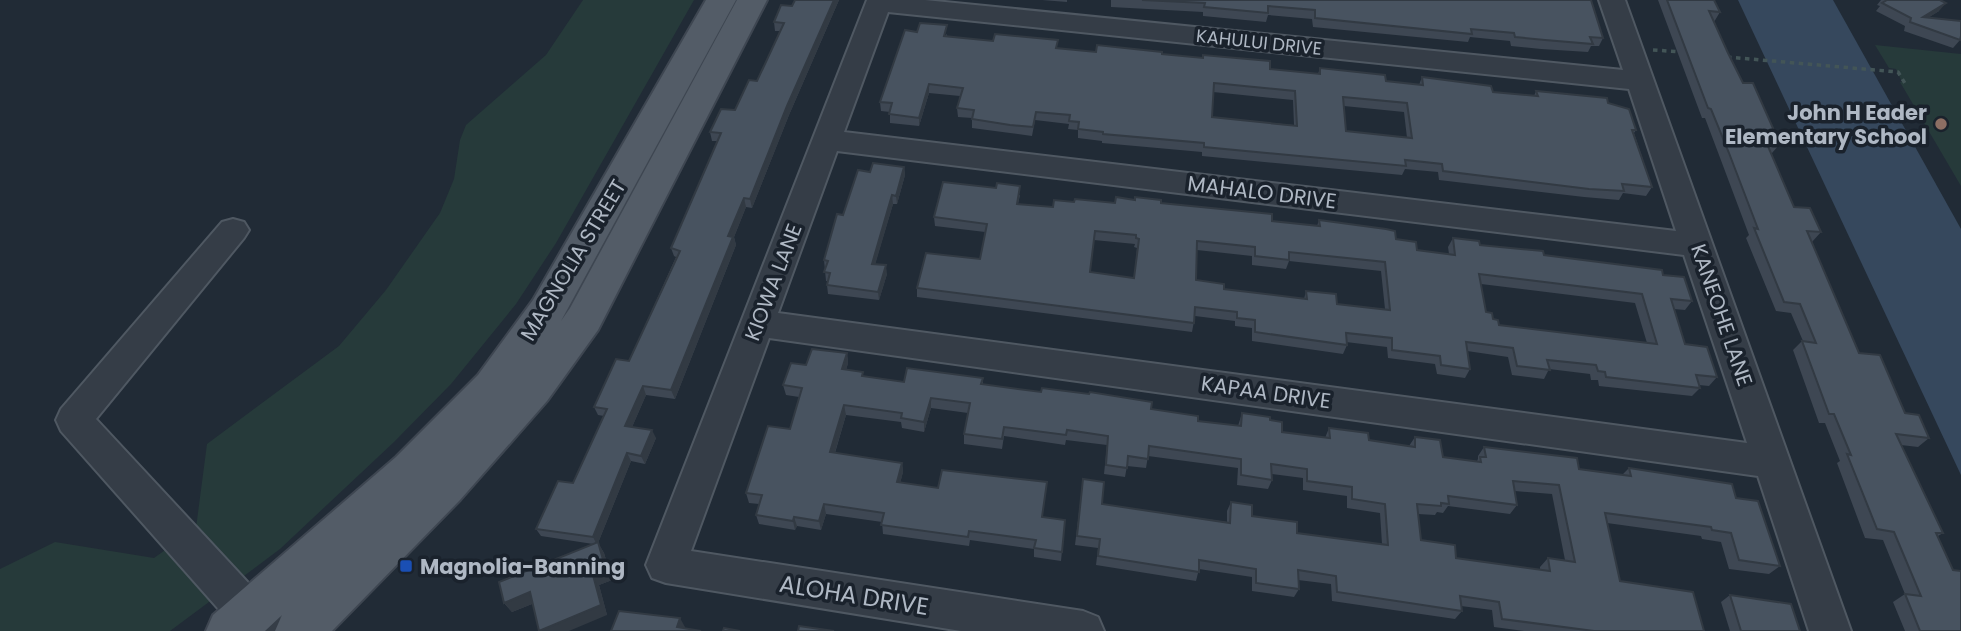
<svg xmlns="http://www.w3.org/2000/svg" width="1961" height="631" font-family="Poppins,sans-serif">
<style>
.green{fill:#263a3a}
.water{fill:#36485d}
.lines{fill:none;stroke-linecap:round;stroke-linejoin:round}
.minor-casing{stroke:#4f5862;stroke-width:4}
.major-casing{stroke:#3e4651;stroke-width:4}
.path{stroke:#435557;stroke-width:3.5;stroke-dasharray:4.5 4.5;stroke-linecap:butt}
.minor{fill:#353d47;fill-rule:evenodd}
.major{fill:#535c67;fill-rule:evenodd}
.wall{fill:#3e4753;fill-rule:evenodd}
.shaded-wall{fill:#323a43}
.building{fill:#485360;stroke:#323a43;stroke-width:2;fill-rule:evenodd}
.education-dot{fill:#8d6e63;stroke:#1a222c;stroke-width:2.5}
.transit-dot{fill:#1a4fb4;stroke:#1a222c;stroke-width:2.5}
.labels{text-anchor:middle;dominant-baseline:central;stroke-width:7;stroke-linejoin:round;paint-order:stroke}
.far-street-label{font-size:18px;fill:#afb8c4;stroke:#1a222c}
.poi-label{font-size:21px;font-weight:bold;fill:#afb8c4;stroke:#1a222c;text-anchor:end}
.street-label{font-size:21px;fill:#afb8c4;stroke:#1a222c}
.near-street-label{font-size:24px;fill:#afb8c4;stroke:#1a222c}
</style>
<rect width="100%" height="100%" fill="#212b36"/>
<g class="green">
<path d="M583,0H694L556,243L516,304L451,384L394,442L280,549L170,631H0V569L55,542L154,558L196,528L207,444L339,346L386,290L440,213L454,179L460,140L466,125L546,55Z"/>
<path d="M1875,45L1961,54V186L1900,82H1902L1896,69L1889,68Z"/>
</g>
<path class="water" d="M1738,0H1833L1961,229V475Z"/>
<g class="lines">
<g class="minor-casing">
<g id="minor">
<path d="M867,0H925L1623,70L1599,0H1625L1851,631H1809L1758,476L769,338L691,551L1083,611L1098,617L1104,631H961L666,583L652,578L646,565ZM888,12L1629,89L1676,231L844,132ZM837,151L1684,255L1747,443L778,313Z"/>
<path d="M233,219L244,222L249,230L244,238L96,419L280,617L286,631H238L61,431L56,420L61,409L222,222Z"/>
</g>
</g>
<g class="major-casing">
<path id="major" d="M706,0H736L561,321L570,308L737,0H767L598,330L547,401L460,500L332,631H275L282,615L265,631H206L213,615L396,457L478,375L533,300Z"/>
</g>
<g class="path">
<path d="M1653,50L1683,52"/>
<path d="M1727,57L1898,72L1906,85"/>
</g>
<use href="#minor" class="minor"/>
<use href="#major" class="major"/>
</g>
<g class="wall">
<path d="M795,0H839L789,115L752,208L746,207L734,237L736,245L675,399L646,395L632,427L656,438L645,464L631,461L598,543L604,553L612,580L599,585L607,615L532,604L512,612L504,603L593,544L541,536L536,529L573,483L604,416L598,415L594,407L629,361L676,257L674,256L671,248L717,141H712L710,132L735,110L757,81L780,31H775L774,22L792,6Z"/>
<path d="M1042,0H1067V2Z"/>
<path d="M1111,0H1591L1603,38L1599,46H1591L1588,52L1541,49L1511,46L1510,41L1470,37L1468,42L1313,27L1312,19L1268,15L1266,22L1203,16V12L1111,7Z"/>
<path d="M1658,0H1714L1720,12L1714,22L1728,53L1743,83L1780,144L1772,153H1771L1794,207L1821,232L1812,242L1859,353L1905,413L1929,438L1918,447L1901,445L1943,533L1938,536L1961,631H1905L1893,602L1905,594L1883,540L1865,538L1837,463L1840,461L1825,423H1819L1793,350L1802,341H1803L1791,313L1776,311L1746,238L1749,235L1722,163L1705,118H1702Z"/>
<path d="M1881,0H1940L1939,11L1929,17L1960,40L1953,48L1904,31L1905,26L1876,11L1880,6L1877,5Z"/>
<path d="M947,34V36L1096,52L1162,54L1270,69L1318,74L1320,68L1386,81L1419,85L1422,77L1493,92L1534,96L1536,91L1608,103L1636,130L1634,133L1652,187L1646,196L1623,193L1619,200L1584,197L1439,180L1438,172L1405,169L1402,175L1202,156V152L1102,143V141L1078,138V130L1068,129L1069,124L1035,120L1032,136L1010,133L972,128V118L958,117L957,108L960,96L929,93L919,126L890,123V112L881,111L880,102ZM1213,92L1293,100L1294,125L1212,117ZM1344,106L1404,112L1407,138L1346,131Z"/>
<path d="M904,167L905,175L897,204H893L875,264L887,274L879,300L828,294L827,285L828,281H826L824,260L843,215L870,172Z"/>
<path d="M1020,195L1018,204L1053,207L1074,202L1161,203L1272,221L1317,226L1319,220L1396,239L1417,250L1449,254L1448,247L1453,238L1480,245L1663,275L1692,301L1685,310L1674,309L1685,344L1717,377L1709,386L1699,385L1700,388L1692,396L1599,386L1598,380H1591L1590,374L1549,369L1544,379L1512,375L1508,357L1467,351L1470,369L1465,378L1437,374L1435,364L1388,358L1387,347L1346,342L1347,345L1343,354L1252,341V328L1235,326V321L1195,316L1192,332L917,297V288L980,259L985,232L935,226L934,217ZM1094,240L1135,244L1134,247L1137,248L1134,278L1090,272ZM1197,250L1252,256V265L1286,269L1289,261L1381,271L1385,309L1337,304L1306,291L1304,299L1224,289L1196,280ZM1481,284L1635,303L1647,343L1499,325L1486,312Z"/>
<path d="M847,353L848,363L846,370L864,377L904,382L983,378V384L1151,409L1198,421L1238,426L1242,413L1270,420L1282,432L1325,438L1329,428L1369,440L1409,446L1415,437L1443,457L1477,461L1478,459V456L1484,447L1579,469L1622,475L1629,468L1736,498L1780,566L1769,574L1729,569L1721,542L1702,539L1701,536L1607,523L1620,581L1704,631H1524L1494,627L1492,610L1461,606L1462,611L1455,619L1332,601L1331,584L1298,580L1299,589L1294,597L1252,591V577L1199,569L1196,581L1096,565L1098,548L1075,545L1083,479L1102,504L1227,522V511L1231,502L1252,516L1297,533L1382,544L1380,513L1347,508V496L1303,490V478L1272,474V480L1268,489L1237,485L1238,468L1148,456L1146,468L1127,466L1125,477L1104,474L1107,445L1066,440L1065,445L1004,436L1002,449L964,444V434L968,413L931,408L924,432L902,428L901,422L846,415L835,453L902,463L903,472L900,483L1043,517L1065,520L1061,561L1034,557V549L970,540L969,546L883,534L882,522L826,514L821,530L797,526L795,530L759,524L756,515L759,504L749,503L746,493L790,429L799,397L786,395L783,385L806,365ZM1515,491L1552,494L1565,560L1548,558L1540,567V570L1456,558L1421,540L1418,514L1435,515L1437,512L1443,513L1448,506L1510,514L1517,505Z"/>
<path d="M1730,595L1800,631H1730L1721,602Z"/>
</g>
<g class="shaded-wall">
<path d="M834,0H839L789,115L752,208L750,199L787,106Z"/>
<path d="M1946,3L1939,11L1917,25L1923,17Z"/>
<path d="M929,84V93L919,126V118Z"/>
<path d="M904,167L905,175L897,204L896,196Z"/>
<path d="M892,195L893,204L873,272L872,264Z"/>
<path d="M744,198L746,207L734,237L736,245L675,399L671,390L728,236Z"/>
<path d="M886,265L887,274L879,300L878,292Z"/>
<path d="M847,353L848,363L844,379L842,369Z"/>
<path d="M643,386L646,395L629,434L625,426Z"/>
<path d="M931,398V408L924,432V422Z"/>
<path d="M844,405L846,415L832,462L830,452Z"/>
<path d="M652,430L656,438L645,464L641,456Z"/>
<path d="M627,453L631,461L598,543L604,553L612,580L599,585L607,615L569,631H539L593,575L597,545L593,537Z"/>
<path d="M902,463L903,472L898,492L897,482Z"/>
<path d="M824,504L826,514L821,530L819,521Z"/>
<path d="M794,517L797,526L795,530L793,521Z"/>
<path d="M530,592L537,602L512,612L504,603Z"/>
<path d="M680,618L685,627L684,631L677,627Z"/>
</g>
<g class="building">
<path d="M795,0H834L787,106L750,199L744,198L728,236L733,237L671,390L643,386L625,426L652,430L641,456L627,453L593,537L536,529L558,481L573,483L607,409L594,407L616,359L629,361L680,251L671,248L721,133L710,132L721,109L735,110L749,80L757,81L784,23L774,22L781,5L792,6Z"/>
<path d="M1142,0H1591L1603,38L1590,37L1593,44L1545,40L1515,37L1514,33L1471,29L1472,34L1315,18V10L1268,6V13L1204,7L1205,3Z"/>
<path d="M1667,0H1714L1720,12L1709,11L1728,53L1743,83H1753L1780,144H1767L1794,207L1810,208L1821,232L1807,231L1859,353L1880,355L1905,413L1919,415L1929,438L1896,434L1943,533H1936L1953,570L1961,571V631H1920L1905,594L1921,596L1894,532L1877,529L1847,454L1851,455L1834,414H1829L1802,341L1816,343L1800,304L1784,302L1754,228L1758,229L1729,153L1711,109L1708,108Z"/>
<path d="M1887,0H1940L1946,3L1923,17L1961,21V36L1960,40L1910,22L1911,18L1882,3Z"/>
<path d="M920,23L947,25L944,36L993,41L995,34L1058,40L1056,48L1096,52L1097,45L1162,52V54L1203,58V55L1270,61V69L1320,74V68L1385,75L1386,81L1423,85L1422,77L1491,86L1493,92L1538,96L1536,91L1607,98L1608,103L1629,109L1636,130H1632L1652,187L1622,184L1624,191L1589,189L1443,171L1442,164L1405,160L1406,166L1204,147V143L1103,134V132L1078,129L1079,122L1069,121L1070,115L1036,112L1033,127L1010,125L972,119L974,110L957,108L963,88L929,84L919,118L889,114L892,103L880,102L905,30L917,32ZM1214,83L1295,91L1297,126L1212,117ZM1343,97L1407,103L1412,138L1346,131Z"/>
<path d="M873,163L904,167L896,196L892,195L872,264L886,265L878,292L827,285L830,273L824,272L828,261L824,260L837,214L843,215L858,170L870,172Z"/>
<path d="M943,182L996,188L997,183L1020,186L1017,204L1053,207L1054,200L1074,202L1075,199L1115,203L1116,197L1135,200V197L1161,200V203L1272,214V221L1320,226L1319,220L1386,229L1395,231L1396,239L1416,242L1417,250L1455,255L1453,238L1479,241L1480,245L1543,251L1544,255L1662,270L1663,275L1684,277L1692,301L1671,299L1685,344L1707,347L1717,377L1696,375L1700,388L1606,377L1605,372L1598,371L1596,365L1547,360L1550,370L1517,366L1513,348L1466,342L1470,369L1441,365L1440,356L1392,350V338L1346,333L1347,345L1255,332V320L1237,318V312L1195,307L1194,323L917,288L926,253L980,259L987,224L934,217ZM1095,231L1136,235V238L1139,239L1134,278L1090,272ZM1197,241L1255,247V256L1289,260V252L1385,262L1390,310L1337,304L1336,294L1306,291L1307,299L1224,289V284L1196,280ZM1479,274L1642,294L1657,344L1499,325L1498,320L1493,319L1492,313L1486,312Z"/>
<path d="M812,349L847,353L842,369L863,372L862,376L904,382L907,368L983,378L981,384L1041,392L1042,388L1089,394L1090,392L1152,402L1151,409L1198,416V421L1241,426L1242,413L1270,417V420L1282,422V432L1330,438L1329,428L1368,433L1369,440L1415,447V437L1440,440L1443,457L1481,462L1480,457H1486L1484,447L1577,458L1579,469L1631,476L1629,468L1732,484L1736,498L1758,501L1780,566L1739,560L1731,533L1712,530L1711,527L1605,513L1620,581L1693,592L1704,631H1594L1502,619L1499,602L1460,596L1462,611L1337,592L1336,576L1298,570L1299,589L1256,583V569L1199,560V572L1098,556L1100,539L1077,536L1083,479L1104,482L1102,504L1230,523L1231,502L1252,505V516L1297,522V533L1388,545L1385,504L1352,499V487L1307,481V469L1271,464L1272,480L1241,475V459L1149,446L1148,459L1128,456L1127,468L1106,465L1108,436L1067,430L1066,435L1004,427L1002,439L964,434L970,403L931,398L924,422L901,418L902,413L844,405L830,452L902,463L897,482L938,488L942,470L1047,482L1042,517L1065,520L1062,552L1034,548L1036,540L969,531L968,537L881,525L884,513L824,504L819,521L794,517L793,521L756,515L762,495L746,493L768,426L790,429L802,388L783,385L791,363L806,365ZM1513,481L1559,485L1575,562L1548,558L1550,571L1456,558L1455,545L1421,540L1417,504L1441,506V503L1449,504L1448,496L1517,505Z"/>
<path d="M598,542L606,570L593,575L601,605L539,631L530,592L504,603L499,582Z"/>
<path d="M1730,595L1791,604L1800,631H1741Z"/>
<path d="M619,611L680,618L677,627L701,631H611Z"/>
<path d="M799,626L834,631H798Z"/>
<path d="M724,628L740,631H723Z"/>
</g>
<circle class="education-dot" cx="1941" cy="124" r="7"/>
<rect class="transit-dot" x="399" y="559" width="14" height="14" rx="3.5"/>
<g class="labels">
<g class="far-street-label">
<text transform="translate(1259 42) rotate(6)">KAHULUI DRIVE</text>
</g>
<g class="poi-label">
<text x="1927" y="112">John H Eader<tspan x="1927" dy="24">Elementary School</tspan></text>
<text x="420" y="566" text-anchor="start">Magnolia-Banning</text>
</g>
<g class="street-label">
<text transform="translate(1262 192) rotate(7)">MAHALO DRIVE</text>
<text transform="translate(573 260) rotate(-59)">MAGNOLIA STREET</text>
<text transform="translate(773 282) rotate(-69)">KIOWA LANE</text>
<text transform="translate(1722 315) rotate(71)">KANEOHE LANE</text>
<text transform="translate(1266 392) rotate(8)">KAPAA DRIVE</text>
</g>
<g class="near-street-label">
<text transform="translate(854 595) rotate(9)">ALOHA DRIVE</text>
</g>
</g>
</svg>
